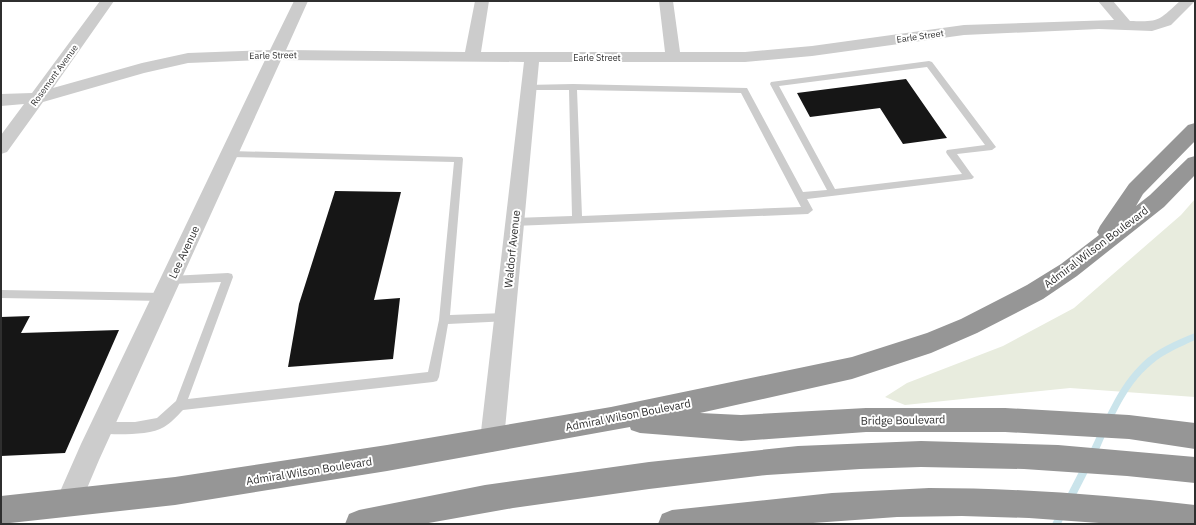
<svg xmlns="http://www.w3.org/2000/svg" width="1196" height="525" font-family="'IBM Plex Sans',sans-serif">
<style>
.green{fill:#e8ecde}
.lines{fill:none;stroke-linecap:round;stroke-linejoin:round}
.stream{fill:#cae4eb;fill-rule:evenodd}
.building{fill:#161616}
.lane{fill:#ccc;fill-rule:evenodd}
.street{fill:#ccc;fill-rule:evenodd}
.highway{fill:#969696;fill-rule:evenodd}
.labels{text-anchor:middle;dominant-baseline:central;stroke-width:4;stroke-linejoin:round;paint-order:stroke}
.far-street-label{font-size:9px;fill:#2f2f2f;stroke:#fff}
.street-label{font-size:11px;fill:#2f2f2f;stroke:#fff}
</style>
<rect width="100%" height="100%" fill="#fff"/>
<path class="green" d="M1195,199V397L1070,388L905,405L885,397L907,383L1003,346L1074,308L1181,215Z"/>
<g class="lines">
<g class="stream">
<path d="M1195,333V340C1180,347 1165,353 1152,364C1123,388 1110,426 1095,459L1092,460L1089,459L1088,456L1089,453C1104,422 1117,387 1142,363C1156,349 1177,340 1195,333Z"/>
<path d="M1087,461L1090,462L1091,465L1090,468L1071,505L1068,506L1065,505L1064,502L1065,499L1084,462Z"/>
<path d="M1062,509L1065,510L1066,513L1061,524H1052L1059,510Z"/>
</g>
</g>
<g class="building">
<path d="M906,79L947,138L903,144L880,108L810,117L797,93Z"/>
<path d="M335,191L401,192L374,300L400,298L393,359L288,367L299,304Z"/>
<path d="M30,316L21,333L119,330L65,453L1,456V317Z"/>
</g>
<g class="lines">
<g class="lane">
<path d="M929,61L932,62L996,147L992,150L957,154L972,175L974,177L972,179L807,199L813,210L808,214L514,226L511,225L509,222L511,219L514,218L572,216L569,90H529L525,87L526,85L573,84L747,88L803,192L827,190L770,84L771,82ZM927,67L985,145L947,150L946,152L947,154L962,174L835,189L779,86ZM577,90L741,93L801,207L582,216Z"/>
<path d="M230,151L462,157L463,159L450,315L505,313L509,315L510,318L509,321L448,324L439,377L437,381L433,382L183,410C177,416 171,423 164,427C150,436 117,434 101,434L97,432L95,428L97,424L101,422H135L157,418L176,401L221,282L171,284L167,283L166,280L167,277L171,276L228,273L232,274L233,277L188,399L428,372L439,320L454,162L230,157L226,154Z"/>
<path d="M1,290L163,293L167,294L168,297L167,300L163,301L1,298Z"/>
</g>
<path class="street" d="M100,1H114L53,88L142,63L188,53L270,50L294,1H308L286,50L465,52L475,1H489L481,52H665L659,1H673L680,52H745L812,46L964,25L1114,20L1098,1H1113L1130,21C1160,22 1158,21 1180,1H1195L1171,25L1152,31L1099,29L964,35L812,56L745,62H539L504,440L500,448L492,452L484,448L480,440L524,62L281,60L99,460L77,512L68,516L59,512L55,503L81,444L265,60L188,63L144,73L43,102L7,152L1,154V135L24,104L1,106V94L32,93Z"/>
<g class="highway">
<path d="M1195,123V141L1143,194L1136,206L1150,195L1188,158L1195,156V175L1164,207L1077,276L1043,299L977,333L931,353L852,379L700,413L741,415L866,408H1005L1129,415L1195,423V449L1129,439L1005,432H866L741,441L640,433L631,430L630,427L387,471L175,505L1,524V496L175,477L387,445L611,407L852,357L927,333L961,319L1027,285L1061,264L1099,235L1097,232L1100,226L1129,184L1188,125Z"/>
<path d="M921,441L1058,445L1195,457V483L1127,476L1024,469L921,467L860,469L767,475L649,489L513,508L423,524H345L349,514L359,510L485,485L649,462L798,446Z"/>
<path d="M929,488C1018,488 1106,495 1195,505V524H1113L1029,518L962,516L897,517L799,524H658L662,514L672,510L832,493Z"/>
</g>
</g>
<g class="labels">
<g class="far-street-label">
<text transform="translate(920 36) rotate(-8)">Earle Street</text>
<text transform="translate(273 55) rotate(-1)">Earle Street</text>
<text x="597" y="57">Earle Street</text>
<text transform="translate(54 75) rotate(-54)">Rosemont Avenue</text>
</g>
<g class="street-label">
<text transform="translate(1096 247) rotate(-37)">Admiral Wilson Boulevard</text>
<text transform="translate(512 249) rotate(-84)">Waldorf Avenue</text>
<text transform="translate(184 252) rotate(-65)">Lee Avenue</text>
<text transform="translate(628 415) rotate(-11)">Admiral Wilson Boulevard</text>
<text transform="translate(903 420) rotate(-1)">Bridge Boulevard</text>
<text transform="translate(309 471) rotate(-9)">Admiral Wilson Boulevard</text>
</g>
</g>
<rect width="1196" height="525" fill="none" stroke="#2f2f2f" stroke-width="4"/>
</svg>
